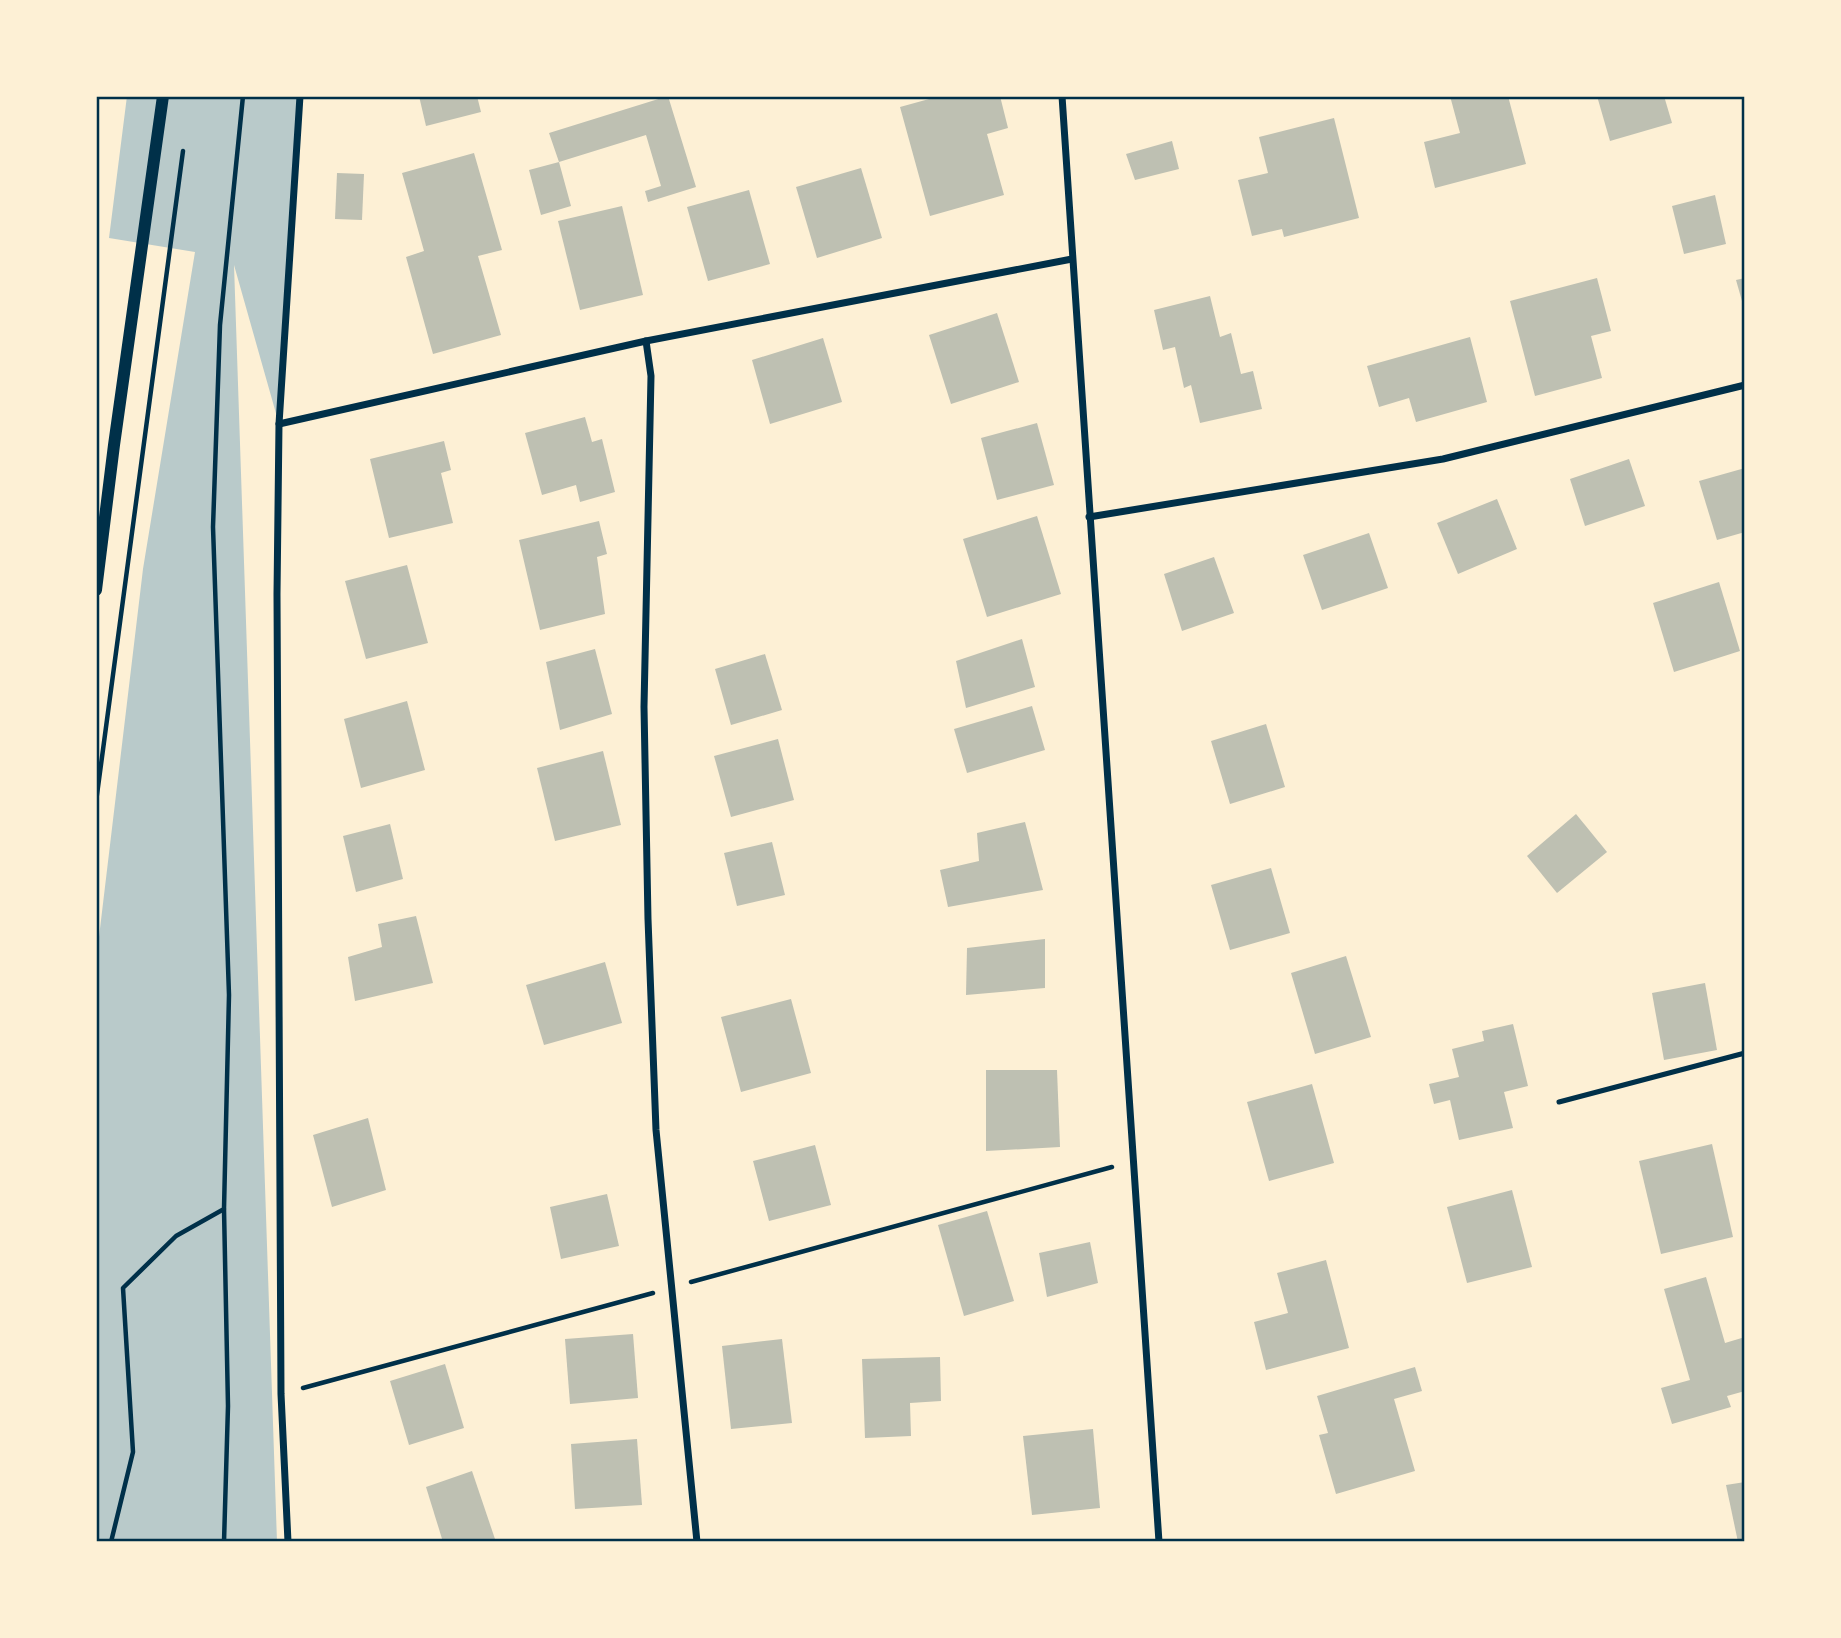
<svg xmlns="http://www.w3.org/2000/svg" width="1841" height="1638" font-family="Commissioner,sans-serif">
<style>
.green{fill:#b9caca}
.building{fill:#bec0b2}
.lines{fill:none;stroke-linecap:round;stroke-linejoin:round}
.path{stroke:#003049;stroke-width:4.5}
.service{stroke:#003049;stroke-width:5}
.minor{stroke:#003049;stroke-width:7}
.tertiary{stroke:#003049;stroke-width:12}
.neatline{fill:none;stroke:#003049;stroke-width:2.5}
</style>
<rect width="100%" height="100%" fill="#fdf0d5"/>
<path class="green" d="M127,96H300L279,424L234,265L277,1542H96V962L143,569L195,252L109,238Z"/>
<g class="building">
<path d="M419,96H477L481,112L426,126Z"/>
<path d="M668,96L696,187L648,202L645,191L661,186L646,135L559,162L549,133Z"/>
<path d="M940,96H1000L1008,128L987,134L1004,195L930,216L900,107Z"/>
<path d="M1450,96H1508L1526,164L1435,188L1424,142L1460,133Z"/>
<path d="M1597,96H1664L1672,123L1610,141Z"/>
<path d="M1334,118L1359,218L1284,237L1282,229L1252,236L1238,180L1268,173L1259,137Z"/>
<path d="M1172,141L1179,169L1135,180L1126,154Z"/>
<path d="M474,153L502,250L478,256L501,335L433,354L406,257L424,251L402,173Z"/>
<path d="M559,162L571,206L541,215L529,170Z"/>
<path d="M861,168L882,238L817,258L796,187Z"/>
<path d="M337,173L364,174L362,220L335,219Z"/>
<path d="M749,190L770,264L708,281L687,207Z"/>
<path d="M1715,195L1726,244L1684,254L1672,206Z"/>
<path d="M622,206L643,295L580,310L558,221Z"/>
<path d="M1597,278L1611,331L1591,336L1602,378L1535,396L1510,301Z"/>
<path d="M1745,278V308H1744L1736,280Z"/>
<path d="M1210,296L1220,337L1231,333L1241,374L1253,371L1262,409L1200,423L1191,385L1184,388L1175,347L1163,350L1154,310Z"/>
<path d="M997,313L1019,382L951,404L929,335Z"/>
<path d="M1470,337L1487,402L1416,422L1409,398L1379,407L1367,366Z"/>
<path d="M823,338L842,402L770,424L752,360Z"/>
<path d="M585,417L592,442L602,439L615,492L580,502L576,485L542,495L525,433Z"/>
<path d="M1037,423L1054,485L997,500L981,438Z"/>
<path d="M444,441L451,470L441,473L453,523L389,538L370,459Z"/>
<path d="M1629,459L1645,506L1585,526L1570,479Z"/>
<path d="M1745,468V532L1717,540L1699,481Z"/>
<path d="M1497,499L1517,549L1458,574L1437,523Z"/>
<path d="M1037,516L1061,594L987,617L963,539Z"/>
<path d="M599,521L607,554L597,557L605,614L540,630L519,540Z"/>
<path d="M1369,533L1388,588L1322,610L1303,555Z"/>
<path d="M1214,557L1234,613L1182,631L1164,574Z"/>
<path d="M407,565L428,643L366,659L345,581Z"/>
<path d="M1719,582L1740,651L1674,672L1653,603Z"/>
<path d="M1022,639L1035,687L966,708L956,661Z"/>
<path d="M595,649L612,714L560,730L546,662Z"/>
<path d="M765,654L782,710L731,725L715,669Z"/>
<path d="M407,701L425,770L361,788L344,719Z"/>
<path d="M1032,706L1045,750L967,773L954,729Z"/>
<path d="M1266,724L1285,787L1230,804L1211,741Z"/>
<path d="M778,739L794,800L731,817L714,756Z"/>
<path d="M603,751L621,825L555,841L537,768Z"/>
<path d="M1576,814L1607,852L1557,893L1527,856Z"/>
<path d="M1025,822L1043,890L948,907L940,870L979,861L977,833Z"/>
<path d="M390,824L403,879L356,892L343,836Z"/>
<path d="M772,842L785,895L737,906L724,853Z"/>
<path d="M1271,868L1290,933L1230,950L1211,885Z"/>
<path d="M416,916L433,983L355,1001L348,957L382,947L378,924Z"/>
<path d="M1045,939V988L966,995L967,948Z"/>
<path d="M1346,956L1371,1037L1315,1054L1291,973Z"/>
<path d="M605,962L622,1023L544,1045L526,985Z"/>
<path d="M1705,983L1717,1050L1664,1060L1652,993Z"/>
<path d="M791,999L811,1073L741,1092L721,1017Z"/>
<path d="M1513,1024L1528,1086L1504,1092L1513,1128L1459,1140L1450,1100L1434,1104L1429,1084L1459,1077L1452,1049L1484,1041L1482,1031Z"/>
<path d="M986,1070H1057L1060,1147L986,1151Z"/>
<path d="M1312,1084L1334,1163L1269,1181L1247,1102Z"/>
<path d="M368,1118L386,1190L332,1207L313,1135Z"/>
<path d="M1712,1144L1733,1237L1661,1254L1639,1161Z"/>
<path d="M815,1145L831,1205L769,1221L753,1161Z"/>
<path d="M1512,1190L1532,1267L1467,1283L1447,1207Z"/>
<path d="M607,1194L619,1246L561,1259L550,1207Z"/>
<path d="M987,1211L1014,1301L964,1316L938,1225Z"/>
<path d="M1090,1242L1098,1283L1047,1297L1039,1253Z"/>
<path d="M1326,1260L1349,1348L1266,1370L1254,1322L1288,1313L1277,1273Z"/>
<path d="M1706,1277L1725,1343L1745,1337V1391L1727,1396L1731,1407L1672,1424L1661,1388L1690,1380L1664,1289Z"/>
<path d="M633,1334L638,1398L570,1404L565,1339Z"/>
<path d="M782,1339L792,1423L731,1429L722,1346Z"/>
<path d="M940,1357L941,1401L910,1403L911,1436L865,1438L862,1359Z"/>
<path d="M445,1364L464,1428L409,1445L390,1381Z"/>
<path d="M1415,1367L1422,1391L1394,1399L1415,1471L1336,1494L1319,1435L1328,1433L1317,1396Z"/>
<path d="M1093,1429L1100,1508L1032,1515L1023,1436Z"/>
<path d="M637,1439L642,1505L575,1509L571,1444Z"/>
<path d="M472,1471L496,1542H443L426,1487Z"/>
<path d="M1745,1482V1542H1738L1726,1485Z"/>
</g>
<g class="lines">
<g class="path">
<path d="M96,802L183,151"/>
<path d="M224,1209L228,1406L224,1542"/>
<path d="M691,1282L1112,1167"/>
<path d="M303,1388L653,1293"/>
<path d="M111,1542L133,1452L123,1288L176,1236L224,1209L229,995L213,527L220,325L243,96"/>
</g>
<path class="service" d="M1559,1102L1745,1053"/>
<g class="minor">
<path d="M1062,96L1159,1542"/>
<path d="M646,341L651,376L644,707L648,919L656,1130L697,1542"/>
<path d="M279,424L646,341L1072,259"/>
<path d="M1089,517L1443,459L1745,385"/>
<path d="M288,1542L281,1394L277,594L279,424L300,96"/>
</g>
<path class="tertiary" d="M96,590L114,445L163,96"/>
</g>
<rect width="1841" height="1638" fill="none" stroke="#fdf0d5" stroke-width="196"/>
<rect x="98" y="98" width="1645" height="1442" class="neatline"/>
</svg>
